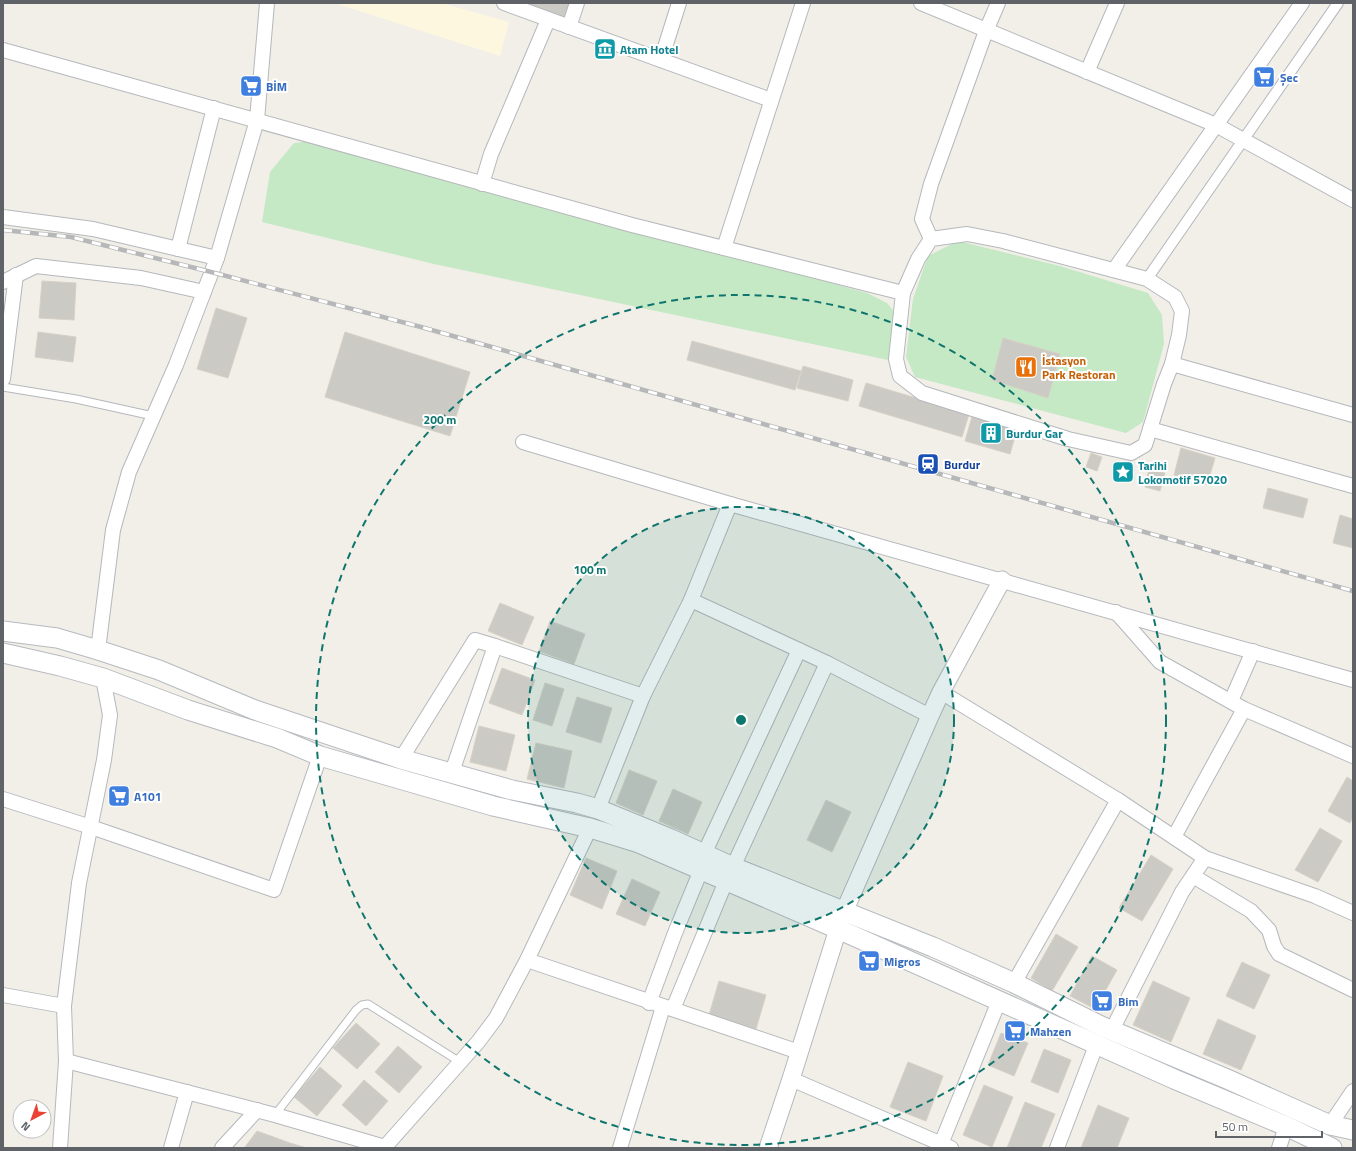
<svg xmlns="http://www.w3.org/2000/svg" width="1356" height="1151" font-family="'Titillium Web',sans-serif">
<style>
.commercial{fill:#fef7e0}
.green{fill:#c5e8c5}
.building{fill:#cccac5;stroke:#d6d1c6}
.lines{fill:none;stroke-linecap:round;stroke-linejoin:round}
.service-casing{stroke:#b5b8bc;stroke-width:9}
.pedestrian-casing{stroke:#b5b8bc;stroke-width:12}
.minor-casing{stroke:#b5b8bc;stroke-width:16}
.tertiary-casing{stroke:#b5b8bc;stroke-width:19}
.secondary-casing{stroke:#b6babf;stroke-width:21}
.service{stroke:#fff;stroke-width:7}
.pedestrian{stroke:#fff;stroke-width:10}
.minor{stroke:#fff;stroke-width:14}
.tertiary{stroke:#fff;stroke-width:17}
.secondary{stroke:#fff;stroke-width:19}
.rail-casing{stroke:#b6b7b8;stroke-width:4.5}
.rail{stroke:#fff;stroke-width:3;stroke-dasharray:9;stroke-linecap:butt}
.ring{fill:none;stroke:#0f766e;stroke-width:2;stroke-dasharray:7 5}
.labels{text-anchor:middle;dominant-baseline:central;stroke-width:4;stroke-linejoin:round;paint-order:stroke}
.culture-label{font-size:12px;font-weight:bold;fill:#0d838f;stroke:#fff;text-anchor:start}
.shop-label{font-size:12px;font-weight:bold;fill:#366cbe;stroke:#fff;text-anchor:start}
.food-label{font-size:12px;font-weight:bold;fill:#c56008;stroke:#fff;text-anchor:start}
.transit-label{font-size:12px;font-weight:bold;fill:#164399;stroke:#fff;text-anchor:start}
.centre{fill:#0f766e;stroke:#fff;stroke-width:2}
.ring-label{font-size:12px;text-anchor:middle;font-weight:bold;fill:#0f766e;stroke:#fff;stroke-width:4;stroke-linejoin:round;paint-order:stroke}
</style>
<rect width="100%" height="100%" fill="#f1efe8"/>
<path class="commercial" d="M334,3H441L509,22L500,56Z"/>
<g class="green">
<path d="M324,140L867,293L887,303L898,316V331L888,360L434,264L262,222L270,172L294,143Z"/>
<path d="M958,241L1060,266L1148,293L1162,315L1164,344L1143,422L1126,433L915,377L906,357L913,299L928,256Z"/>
</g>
<g class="building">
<path d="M509,3H575L569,21Z"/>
<path d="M42,281L76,283L74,320L39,318Z"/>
<path d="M216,308L247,318L228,378L197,369Z"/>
<path d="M38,332L76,337L73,362L35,357Z"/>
<path d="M345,332L470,372L450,436L325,397Z"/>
<path d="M1003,338L1060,354L1048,398L992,380Z"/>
<path d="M692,341L801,371L795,390L687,360Z"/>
<path d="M803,366L853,380L848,401L797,388Z"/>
<path d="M866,383L969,414L962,437L859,406Z"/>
<path d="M973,413L1018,426L1010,454L965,441Z"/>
<path d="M1181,448L1215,458L1207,485L1174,475Z"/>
<path d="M1091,453L1102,457L1097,471L1086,467Z"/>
<path d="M1149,469L1165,473L1160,491L1145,487Z"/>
<path d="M1268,488L1308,499L1303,518L1263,508Z"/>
<path d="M1340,515L1353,519V548L1333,543Z"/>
<path d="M500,603L534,617L522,645L488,631Z"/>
<path d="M550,621L585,634L574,664L539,651Z"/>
<path d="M502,668L535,680L522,715L489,703Z"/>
<path d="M545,683L564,689L552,726L533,720Z"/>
<path d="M577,697L612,708L601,743L566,732Z"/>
<path d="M479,726L515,735L506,771L470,762Z"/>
<path d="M536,743L572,751L564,788L527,779Z"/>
<path d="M629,770L657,781L643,815L616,803Z"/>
<path d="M1347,777L1353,781V817L1350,823L1328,811Z"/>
<path d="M673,789L702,802L688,834L659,821Z"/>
<path d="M826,800L851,812L832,852L807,840Z"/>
<path d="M1320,828L1342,841L1318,882L1295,870Z"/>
<path d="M1151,855L1173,869L1142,921L1119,908Z"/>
<path d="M586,858L617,871L602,909L570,895Z"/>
<path d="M632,879L660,892L645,926L616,914Z"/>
<path d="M1056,934L1078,947L1052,991L1031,978Z"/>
<path d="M1092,956L1117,970L1095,1009L1070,996Z"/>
<path d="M1242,962L1270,975L1254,1009L1226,996Z"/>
<path d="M719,981L766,995L756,1029L709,1015Z"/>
<path d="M1153,981L1190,998L1171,1042L1133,1025Z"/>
<path d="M1218,1019L1256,1036L1241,1070L1203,1054Z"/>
<path d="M356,1023L380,1044L357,1069L333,1048Z"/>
<path d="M1001,1033L1028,1043L1014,1076L988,1065Z"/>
<path d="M398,1046L422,1067L399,1093L375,1072Z"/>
<path d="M1044,1049L1071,1060L1058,1093L1031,1082Z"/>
<path d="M908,1062L943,1076L926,1121L890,1107Z"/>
<path d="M320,1067L342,1086L317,1116L294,1097Z"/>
<path d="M364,1080L388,1101L366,1126L342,1105Z"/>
<path d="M984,1085L1013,1097L992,1147L963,1135Z"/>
<path d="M1025,1102L1055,1114L1041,1148H1007Z"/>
<path d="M1098,1105L1129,1118L1117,1148H1081Z"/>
<path d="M257,1131L290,1143L307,1148H247L245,1147Z"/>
</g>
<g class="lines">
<g class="service-casing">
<g id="service">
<path d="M3,387L76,399L153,416"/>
<path d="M275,1115L356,1010L362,1005L368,1004L460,1062"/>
</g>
</g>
<g class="pedestrian-casing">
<path id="pedestrian" d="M1147,279L1338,3"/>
</g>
<g class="minor-casing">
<g id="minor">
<path d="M504,3L771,100"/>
<path d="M921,3L1216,125L1353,200"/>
<path d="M569,27L577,3"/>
<path d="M3,50L632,225L903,293L896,359L900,376L922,393L1068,439L1131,453L1145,445L1164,384L1172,364"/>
<path d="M661,60L679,3"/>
<path d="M1087,72L1117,3"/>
<path d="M482,184L491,154L548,20"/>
<path d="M3,217L93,229L217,258"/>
<path d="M931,239L922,219L931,184L986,31L998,3"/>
<path d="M724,248L803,3"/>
<path d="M178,249L214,108"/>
<path d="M1114,270L1302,3"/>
<path d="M3,282L36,266L141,278L204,292"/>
<path d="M903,293L918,259L931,239L967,234L1003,241L1147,279L1175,297L1182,311L1179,335L1172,364L1353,415"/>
<path d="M3,379L16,275"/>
<path d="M1150,429L1353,486"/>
<path d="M523,442L730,504L1353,680"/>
<path d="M730,504L691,600L827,663L930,716"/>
<path d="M1116,612L1160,662L1244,709L1353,756"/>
<path d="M98,650L113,530L129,472L176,365L217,258L257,120L267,3"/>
<path d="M941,692L1118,800L1205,858L1315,896L1353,913"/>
<path d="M1231,701L1253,651"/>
<path d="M401,759L475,640L495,646L643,696"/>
<path d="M452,772L495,646"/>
<path d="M3,799L91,827L274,890L320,756"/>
<path d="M598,809L643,696L691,600"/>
<path d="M1174,837L1244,709"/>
<path d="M704,854L799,650"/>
<path d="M733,867L827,663"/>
<path d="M1193,876L1251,911L1269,930L1274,946L1279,954L1353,990"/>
<path d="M527,960L799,1052"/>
<path d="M1014,983L1118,800"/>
<path d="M3,995L64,1006"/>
<path d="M649,1003L675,933L701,870"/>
<path d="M673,1009L726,881"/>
<path d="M1112,1030L1182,892L1205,858"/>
<path d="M66,1061L275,1115L385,1147"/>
<path d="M791,1079L951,1148"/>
<path d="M1330,1125L1353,1091"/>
<path d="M941,1144L999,1001"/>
<path d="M60,1148L66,1061L64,1006L79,883L104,760L110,715L103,678"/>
<path d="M171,1148L187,1092"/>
<path d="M222,1148L257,1110"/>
<path d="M384,1148L478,1042L496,1018L527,960L590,828"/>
<path d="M620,1148L663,1007"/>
<path d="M1057,1148L1097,1043"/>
<path d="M1279,1148L1286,1126"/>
</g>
</g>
<g class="tertiary-casing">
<path id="tertiary" d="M768,1148L791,1079L838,929L844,912L930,716L941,692L1002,580"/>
</g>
<g class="secondary-casing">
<g id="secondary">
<path d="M3,631L57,638L98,650L159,670L255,710L401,759L512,790L577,803L598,809L671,839L733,867L933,947L1014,983L1101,1026L1227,1079L1330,1125L1353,1130"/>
<path d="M3,653L60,666L103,678L188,710L277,738L320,756L493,806L590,828L639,843L838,929L1174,1079L1286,1126L1332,1148"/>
</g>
</g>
<use href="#service" class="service"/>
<use href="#pedestrian" class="pedestrian"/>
<use href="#minor" class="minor"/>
<use href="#tertiary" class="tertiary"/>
<use href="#secondary" class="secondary"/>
<g class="rail-casing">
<path id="rail" d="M3,230L71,237L211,272L421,327L1353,591"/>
</g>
<use href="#rail" class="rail"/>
</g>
<circle cx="741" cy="720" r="213" fill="#0f766e" fill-opacity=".12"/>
<g class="ring">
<circle cx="741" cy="720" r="213"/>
<circle cx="741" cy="720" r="425"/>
</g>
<defs>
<g id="museum-square" transform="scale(1.15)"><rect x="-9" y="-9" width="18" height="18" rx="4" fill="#0f9aa8" stroke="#fff"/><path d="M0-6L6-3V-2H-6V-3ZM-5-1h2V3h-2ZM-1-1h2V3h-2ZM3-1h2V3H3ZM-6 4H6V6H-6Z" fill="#fff"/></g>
<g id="supermarket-square" transform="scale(1.15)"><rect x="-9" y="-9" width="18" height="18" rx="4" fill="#3f7fe0" stroke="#fff"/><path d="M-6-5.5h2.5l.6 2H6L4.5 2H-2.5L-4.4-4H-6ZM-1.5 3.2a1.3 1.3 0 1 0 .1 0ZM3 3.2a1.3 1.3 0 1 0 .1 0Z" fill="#fff"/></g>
<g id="restaurant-square" transform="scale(1.15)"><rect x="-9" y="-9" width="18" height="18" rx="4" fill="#e8710a" stroke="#fff"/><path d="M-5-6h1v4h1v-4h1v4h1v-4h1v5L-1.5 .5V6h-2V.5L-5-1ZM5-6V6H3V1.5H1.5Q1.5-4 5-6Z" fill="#fff"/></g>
<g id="building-square" transform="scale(1.15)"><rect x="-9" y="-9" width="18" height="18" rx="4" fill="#0f9aa8" stroke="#fff"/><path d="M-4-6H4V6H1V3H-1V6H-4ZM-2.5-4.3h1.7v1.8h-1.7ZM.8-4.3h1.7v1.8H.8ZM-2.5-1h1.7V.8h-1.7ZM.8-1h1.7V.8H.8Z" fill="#fff"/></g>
<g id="station-square" transform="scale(1.15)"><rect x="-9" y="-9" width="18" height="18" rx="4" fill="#1a4fb4" stroke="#fff"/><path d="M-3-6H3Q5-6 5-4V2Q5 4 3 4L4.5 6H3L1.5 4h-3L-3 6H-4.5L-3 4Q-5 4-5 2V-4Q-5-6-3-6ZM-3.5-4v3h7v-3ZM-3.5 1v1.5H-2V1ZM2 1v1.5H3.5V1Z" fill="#fff"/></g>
<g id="sight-square" transform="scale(1.15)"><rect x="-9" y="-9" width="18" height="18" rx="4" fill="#0f9aa8" stroke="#fff"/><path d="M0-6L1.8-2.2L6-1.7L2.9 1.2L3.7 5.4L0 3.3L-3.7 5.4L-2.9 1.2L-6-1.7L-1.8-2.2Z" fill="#fff"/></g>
</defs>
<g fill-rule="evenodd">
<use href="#museum-square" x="605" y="49"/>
<use href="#supermarket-square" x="1264" y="77"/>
<use href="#supermarket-square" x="251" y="86"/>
<use href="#restaurant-square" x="1026" y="367"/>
<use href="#building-square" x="991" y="433"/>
<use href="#station-square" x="928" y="464"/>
<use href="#sight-square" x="1123" y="472"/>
<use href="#supermarket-square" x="119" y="796"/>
<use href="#supermarket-square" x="869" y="961"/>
<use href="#supermarket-square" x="1102" y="1001"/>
<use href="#supermarket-square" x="1015" y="1031"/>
</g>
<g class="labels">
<g class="culture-label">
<text x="620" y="49">Atam Hotel</text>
<text x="1006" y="433">Burdur Gar</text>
<text x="1138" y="465">Tarihi<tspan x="1138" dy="14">Lokomotif 57020</tspan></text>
</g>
<g class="shop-label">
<text x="1280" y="77">Şec</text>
<text x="266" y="86">BİM</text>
<text x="134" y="796">A101</text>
<text x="884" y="961">Migros</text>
<text x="1118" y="1001">Bim</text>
<text x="1030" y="1031">Mahzen</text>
</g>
<g class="food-label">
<text x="1042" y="360">İstasyon<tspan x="1042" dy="14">Park Restoran</tspan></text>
</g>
<g class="transit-label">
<text x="944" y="464">Burdur</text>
</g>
</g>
<circle cx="741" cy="720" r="6" class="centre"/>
<g class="ring-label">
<text x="440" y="424">200 m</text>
<text x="590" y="574">100 m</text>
</g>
<rect width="1356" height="1151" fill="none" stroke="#5f6368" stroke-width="8"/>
<g transform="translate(32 1119) rotate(221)"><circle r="19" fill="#ffffff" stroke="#bfc1c3"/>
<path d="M0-3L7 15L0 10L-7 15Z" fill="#ea4335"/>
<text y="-6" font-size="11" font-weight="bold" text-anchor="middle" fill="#5f6368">N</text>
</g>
<path d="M1216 1131v6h106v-6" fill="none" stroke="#5f6368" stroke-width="2"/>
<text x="1222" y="1131" font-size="12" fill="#5f6368" stroke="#ffffff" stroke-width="3" paint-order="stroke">50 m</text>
</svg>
